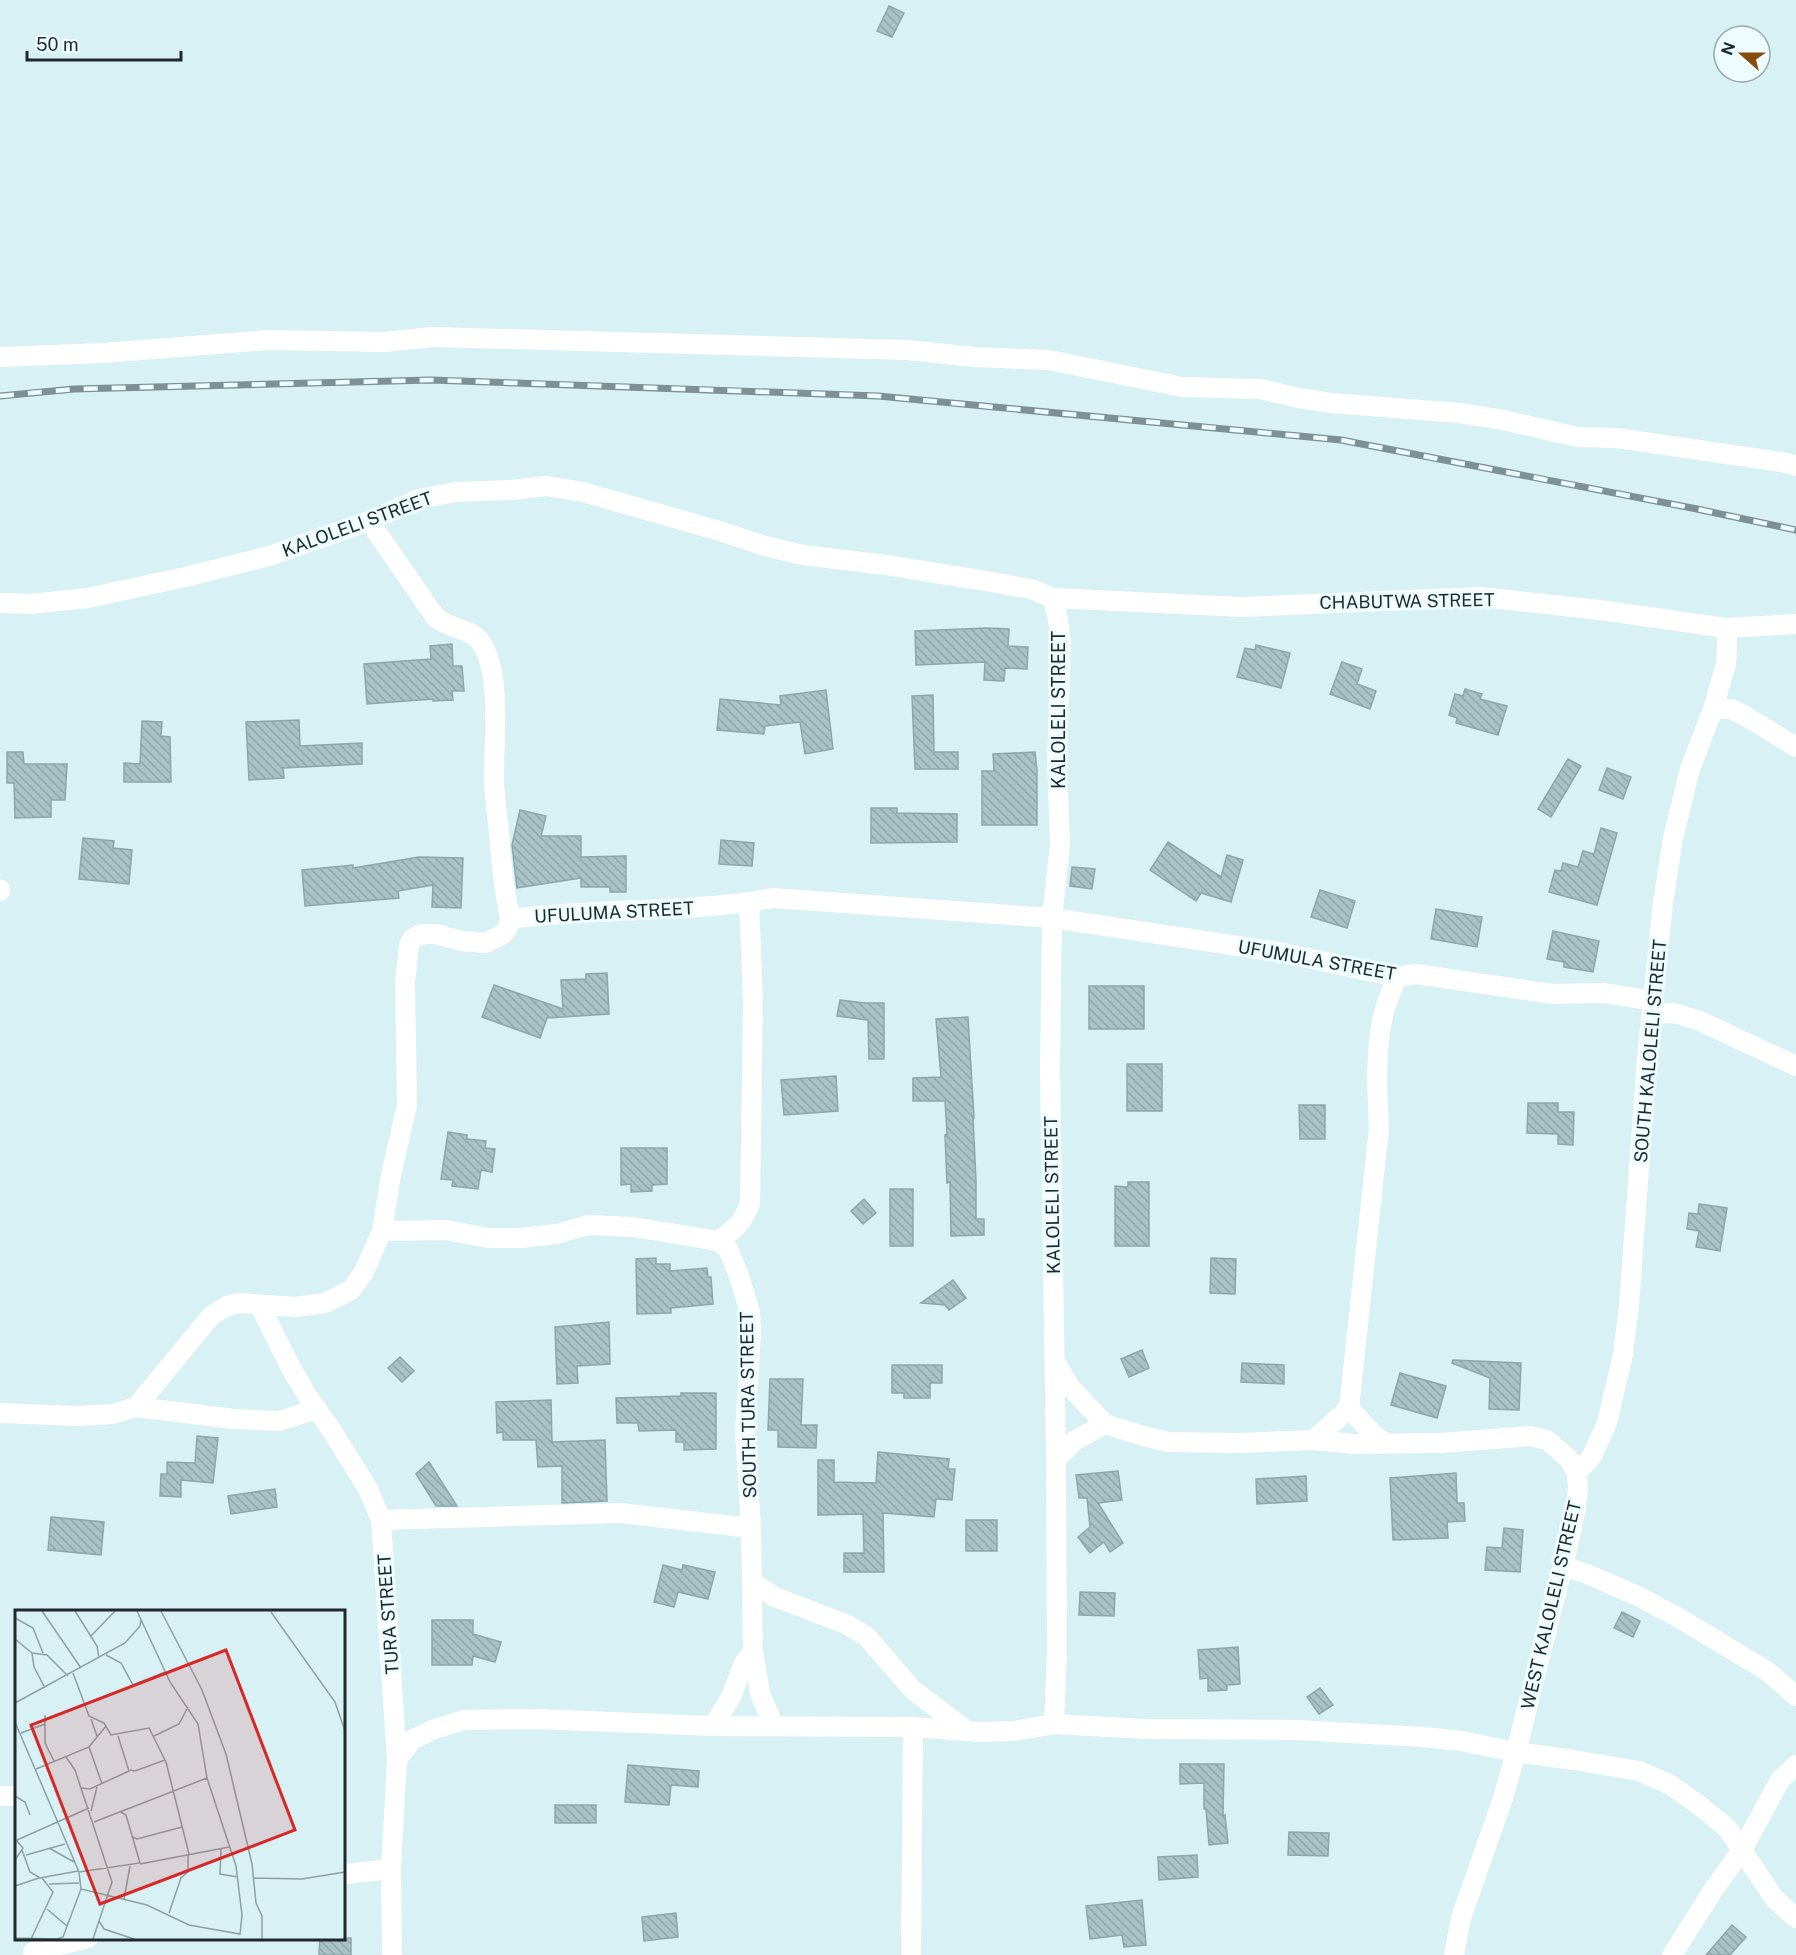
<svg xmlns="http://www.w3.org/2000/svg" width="1796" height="1955" font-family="'Public Sans',sans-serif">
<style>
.building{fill:url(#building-back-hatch);stroke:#8da6aa;stroke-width:1.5}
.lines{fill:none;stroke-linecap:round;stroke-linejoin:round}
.street{stroke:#fff;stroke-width:20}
.rail-casing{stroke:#7d9093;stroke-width:7}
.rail{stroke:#ecfcff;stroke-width:4.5;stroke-dasharray:14;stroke-linecap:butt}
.labels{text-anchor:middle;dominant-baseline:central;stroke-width:6;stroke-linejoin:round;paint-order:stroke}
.street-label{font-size:18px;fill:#1f292b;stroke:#ecfcff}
.inset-road{fill:none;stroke:#8da1a4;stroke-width:1.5}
.view{fill:#d62828;fill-opacity:0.15;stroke:#d62828;stroke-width:3}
.inset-edge{fill:none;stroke:#1f292b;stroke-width:3}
</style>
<defs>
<pattern id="building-back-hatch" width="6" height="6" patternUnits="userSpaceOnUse" patternTransform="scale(1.5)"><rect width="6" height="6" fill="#a8c2c5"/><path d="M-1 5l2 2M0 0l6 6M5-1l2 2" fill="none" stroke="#90a7a9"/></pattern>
</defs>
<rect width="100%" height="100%" fill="#d7f1f5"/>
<g class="building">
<path d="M889,6L904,13L892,37L877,31Z"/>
<path d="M987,628L1009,629L1008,646L1028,647L1027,669L1005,668L1004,681L984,680L985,662L916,665L915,631Z"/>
<path d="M452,644L453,666H462L464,691H452L453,700L433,701V699L367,704L364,664L431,659L430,646Z"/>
<path d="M1256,645L1290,653L1281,688L1237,677L1245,648L1255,650Z"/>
<path d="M1342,662L1362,669L1357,684L1376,691L1370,709L1330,694Z"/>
<path d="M1465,689L1482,694L1480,699L1507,706L1498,735L1456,723L1457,718L1449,715L1455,694L1463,696Z"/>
<path d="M826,690L833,749L805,754L800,722L765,726L764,734L717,730L720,699L781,705L780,696Z"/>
<path d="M933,695L934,752H958V769H915L912,696Z"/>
<path d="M299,720L300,746L362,743V764L283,768L284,778L249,780L246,722Z"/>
<path d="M142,721L162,722L161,736L170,737L171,782H124V763L140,764Z"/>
<path d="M7,752H23L24,764H67L65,800H51V817L15,818L14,783H7Z"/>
<path d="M1035,752L1037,770V825H982V771H994L993,754Z"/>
<path d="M1568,759L1581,766L1551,817L1538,809Z"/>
<path d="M1607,768L1631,777L1623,799L1599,790Z"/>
<path d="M871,808H897V813L957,814V842L871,843Z"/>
<path d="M520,810L546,816L541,836H581V857L626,856V892H610V887H581V878L517,888L512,845Z"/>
<path d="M1601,828L1617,833L1597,905L1549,892L1555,870L1561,871L1563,863L1578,867L1583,851L1594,854Z"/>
<path d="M83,838L114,841L113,848L132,850L129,884L79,879Z"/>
<path d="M721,840L754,843L752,866L719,864Z"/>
<path d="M1168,842L1221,877L1227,855L1243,860L1231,902L1201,893L1196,901L1150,870Z"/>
<path d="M419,857L463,858L461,908L432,907L433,885L398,891L399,898L305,906L302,870L353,865V868Z"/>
<path d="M1072,867L1095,869L1092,889L1070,886Z"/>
<path d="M1320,890L1355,901L1347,928L1311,917Z"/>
<path d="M1436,909L1482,917L1477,947L1431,939Z"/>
<path d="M1553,931L1599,941L1593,972L1564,967V962L1547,959Z"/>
<path d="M607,973L609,1014L547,1018L540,1038L482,1017L494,985L563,1009L561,980L586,979V974Z"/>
<rect x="1089" y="986" width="55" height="43"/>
<path d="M840,1000L865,1003H884V1059H869L868,1020L837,1016Z"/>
<path d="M968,1017L974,1118H973L976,1181V1219H984V1235L951,1236L950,1182L947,1183L945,1135L947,1134L945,1101H913V1078L941,1077L936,1019Z"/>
<rect x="1127" y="1064" width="35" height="47"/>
<path d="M836,1076L838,1111L784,1115L781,1080Z"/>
<path d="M1528,1103H1558V1112H1574L1573,1145L1558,1144V1134L1527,1133Z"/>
<path d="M1299,1105H1325V1139H1300Z"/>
<path d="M448,1132L467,1135V1139L486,1141L485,1148L495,1149L492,1172L481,1170L478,1189L452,1186L453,1180L441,1179Z"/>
<path d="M621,1148H667V1184L652,1185V1191L631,1192V1184L621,1185Z"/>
<path d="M1128,1182H1149V1246H1115V1186L1128,1187Z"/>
<rect x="890" y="1189" width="23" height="57"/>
<path d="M864,1199L876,1213L863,1224L851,1211Z"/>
<path d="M1699,1204L1727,1208L1720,1251L1696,1247L1699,1231L1687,1229L1689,1213L1698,1214Z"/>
<path d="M656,1258V1264H670V1271L707,1268L708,1277H711L713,1304L671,1308V1313L637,1314L636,1259Z"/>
<path d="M1211,1258L1236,1259L1235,1294L1210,1293Z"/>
<path d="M953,1280L966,1298L949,1310L945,1305L921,1303Z"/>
<path d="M609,1322L610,1364L577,1366L578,1383L557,1384L555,1327Z"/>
<path d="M1142,1350L1149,1368L1129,1377L1121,1359Z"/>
<path d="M400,1357L414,1371L402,1382L388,1368Z"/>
<path d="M1453,1360L1521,1363L1519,1410L1489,1409L1490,1378L1452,1363Z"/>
<path d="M1242,1363L1284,1365V1384L1241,1382Z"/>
<path d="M892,1365H942V1383H930V1398H904V1393H892Z"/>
<path d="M1400,1373L1446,1386L1437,1418L1391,1405Z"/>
<path d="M770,1379H803L801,1425H817L816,1448L778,1447V1430H768Z"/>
<path d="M681,1393H716V1449L684,1450V1442H676V1430L639,1431L638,1423H617L616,1398L681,1396Z"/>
<path d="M551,1400L552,1442L605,1440L607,1501L562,1503V1466L538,1467L536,1440H503V1432L497,1433L496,1402Z"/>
<path d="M197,1436L218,1438L213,1483L181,1480V1497L160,1496L161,1474H167V1462L195,1463Z"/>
<path d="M878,1452L949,1459L948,1469H955L952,1500L936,1499L934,1517L883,1513L884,1572H844V1553H864L863,1514L818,1515V1460H834V1482L876,1483Z"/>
<path d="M429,1462L457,1506H436L416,1474Z"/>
<path d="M1118,1471L1122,1500L1098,1503L1123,1543L1110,1552L1104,1542L1090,1553L1078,1537L1090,1527L1087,1498H1079L1076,1475Z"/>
<path d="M1456,1473L1457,1503H1464L1465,1521L1447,1522L1448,1538L1393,1540L1390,1478Z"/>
<path d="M1306,1476L1307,1501L1257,1504L1256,1479Z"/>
<path d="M275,1489L277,1507L231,1514L228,1496Z"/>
<path d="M51,1517L104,1522L101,1555L48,1550Z"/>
<rect x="966" y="1520" width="31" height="31"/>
<path d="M1504,1528L1523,1530L1520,1572L1485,1570L1487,1547L1502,1548Z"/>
<path d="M663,1565L682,1570L683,1565L715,1572L708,1599L678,1592L674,1607L654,1602Z"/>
<path d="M1080,1592L1115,1593L1114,1616L1079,1615Z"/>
<path d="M1622,1612L1640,1621L1633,1637L1614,1628Z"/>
<path d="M432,1620H473V1634L501,1642L495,1662L473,1656L472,1665H432Z"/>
<path d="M1238,1647L1240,1684L1227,1685V1690L1208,1691V1678L1200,1679L1198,1650Z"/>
<path d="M1320,1688L1333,1705L1319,1714L1307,1697Z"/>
<path d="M1180,1764H1224L1223,1816L1225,1815L1228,1843L1209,1845L1206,1809H1204V1783L1180,1784Z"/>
<path d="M628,1765L699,1771L698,1787L671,1785L669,1805L625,1802Z"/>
<rect x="555" y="1805" width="41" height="18"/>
<path d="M1289,1832L1329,1833L1328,1856L1288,1855Z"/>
<path d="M1197,1855L1198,1877L1159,1880L1158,1857Z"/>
<path d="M1142,1900L1146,1945L1124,1947L1122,1935L1090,1939L1086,1906Z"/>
<path d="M676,1913L678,1937L644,1941L642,1917Z"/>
<path d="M1732,1925L1746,1937L1730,1955H1706Z"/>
<path d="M320,1938H351V1955H319Z"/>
</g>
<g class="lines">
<g class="street">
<path d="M0,357L103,353L268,340L385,342L432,337L908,350L974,357L1049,360L1182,387L1260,389L1299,398L1331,403L1459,413L1498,419L1578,437L1617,438L1787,463L1796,466"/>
<path d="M369,521L436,618C450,628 470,629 480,641C503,673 493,744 494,782C495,803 499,825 500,846C502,871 505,895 510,919"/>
<path d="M1053,598L1058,620L1061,642L1057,760L1060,844L1052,918L1050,1071L1056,1459L1057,1651L1054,1724"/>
<path d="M0,603L30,604L88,598L185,577L269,556L369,521L419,499L456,492L512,490L546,486L583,492L723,532L765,546L803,555L886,565L974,579L1031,589L1053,598L1242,607L1481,597L1600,610L1726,628L1796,624"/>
<path d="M1713,709H1731L1747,717L1796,747"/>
<path d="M0,889V891"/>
<path d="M1652,1014L1674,1013L1700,1021L1796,1066"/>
<path d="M382,1231L446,1230L488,1238H520L557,1234L588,1225L633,1227L718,1241L728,1249L738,1273L750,1312L751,1333L745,1433L751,1528L753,1651L744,1663L731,1697L713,1726"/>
<path d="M718,1241C735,1229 743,1223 750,1203L753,1003L749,902"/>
<path d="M260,1306L291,1368L308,1397L332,1431L368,1489L381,1520L397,1760L391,1869L392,1955"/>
<path d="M1055,1361L1070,1387L1105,1424"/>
<path d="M136,1407L234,1419L279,1421L317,1409"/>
<path d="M1349,1408L1371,1432L1385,1443"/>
<path d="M0,1413L77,1416L113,1414L136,1407L211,1316L227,1306L240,1303L295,1307L325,1303L351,1290L364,1272L382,1231L391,1175L407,1105L405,982L409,945L412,939L419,935L426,934H436L461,941L485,943L503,934L508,928L510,919C598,907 686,914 773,898L1052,918L1284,953L1397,977L1416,974L1553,994L1604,993L1653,1001"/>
<path d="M1314,1440L1349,1408L1379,1128C1377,1091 1375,1053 1383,1016C1386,1003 1392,990 1397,977"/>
<path d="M1056,1459L1074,1441L1105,1424L1143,1436L1168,1442L1239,1443L1314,1440L1355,1444L1441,1443L1531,1436L1547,1440L1569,1459L1577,1473L1578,1487L1576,1508L1568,1545L1516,1752L1503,1798L1461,1918L1454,1955"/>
<path d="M1577,1473L1592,1456L1607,1423L1623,1354L1629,1306L1647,1057L1663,903L1673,838L1690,769L1713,709L1726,664L1727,644L1726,628"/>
<path d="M381,1520L620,1513L751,1528"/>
<path d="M1563,1566L1587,1574L1638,1596L1679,1618L1767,1671L1796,1696"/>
<path d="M752,1582L775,1597L848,1625L867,1637L913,1690L967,1731"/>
<path d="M753,1651L760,1694L774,1726"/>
<path d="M397,1760L412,1740L432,1730L464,1720L536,1719L713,1726L913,1727L980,1732L1014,1731L1054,1724L1146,1729L1297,1730L1423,1737L1461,1741L1516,1752L1574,1760L1639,1771L1669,1784L1699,1805L1727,1828L1774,1898L1796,1918"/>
<path d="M0,1796H16"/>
<path d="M344,1874L391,1869"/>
<path d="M33,1952L88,1938"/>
<path d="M911,1955L913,1727"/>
<path d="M1672,1955L1714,1889L1742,1850L1780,1780L1796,1765"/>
</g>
<g class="rail-casing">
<path id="rail" d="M0,396L74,389L431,380L878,396L1341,440L1697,509L1796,530"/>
</g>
<use href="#rail" class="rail"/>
</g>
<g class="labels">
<g class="street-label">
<text transform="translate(357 524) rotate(-20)">KALOLELI STREET</text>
<text transform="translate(1407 601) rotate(-1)">CHABUTWA STREET</text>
<text transform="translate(1058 710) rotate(-90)">KALOLELI STREET</text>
<text transform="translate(614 912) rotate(-3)">UFULUMA STREET</text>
<text transform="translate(1317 960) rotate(10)">UFUMULA STREET</text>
<text transform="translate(1650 1051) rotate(-85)">SOUTH KALOLELI STREET</text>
<text transform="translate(1052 1195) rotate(-91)">KALOLELI STREET</text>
<text transform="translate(748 1405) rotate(-91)">SOUTH TURA STREET</text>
<text transform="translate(1551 1605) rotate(-77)">WEST KALOLELI STREET</text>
<text transform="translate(388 1614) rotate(-94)">TURA STREET</text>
</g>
</g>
<g transform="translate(15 1610)">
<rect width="330" height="330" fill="#d7f1f5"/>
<path class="inset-road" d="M27,1L66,58M60,1L82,36L84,48M146,1L187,80L211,144L237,254L241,293L247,306V329M256,2L320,92L330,121M0,8L18,18L28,43M75,27L100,1M0,29L17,43L32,45L53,66M17,43L19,57L30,78M91,45L106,53L118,75L150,62M58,63L74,106L89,113L96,125L134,118L151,152L174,244M0,93L110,33L125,16L126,9M76,109L82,126M0,112L64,262L66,279L132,295L174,315L225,324L227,305L221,256L192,168L183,114L155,72L122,1M30,114V133L39,151M6,123L30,114V105M139,126L164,114L173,97M74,137L87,174M51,147L60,160L97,272L78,329M21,159L74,137L91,116M115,160L120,161L150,150M66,178L75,179L114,161L103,126M0,186L10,192L15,205M76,201L82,177M79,212L192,168M118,227L122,229L167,217M2,230L74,198M34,238L59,252M206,238L205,264L223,267M7,240L15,262L25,268L63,261M11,245L50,234M0,250L8,238L1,230M125,254L214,237M64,262L125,253L111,205L106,202M239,268L287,269L330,262M34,274L64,273M0,276L24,268M109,289L115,256M32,299L52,316M154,303L166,268L173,262V244M84,311L89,319L119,329M0,328L42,329M16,329L38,282L27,268M42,329L48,327L66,279"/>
<path class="view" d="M211,40L280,220L85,294L16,115Z"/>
<rect width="330" height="330" class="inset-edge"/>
</g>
<g transform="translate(1742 54) rotate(291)"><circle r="28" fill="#ecfcff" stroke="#9aa8aa" stroke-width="1.5"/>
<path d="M0-4.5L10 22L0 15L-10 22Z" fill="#894a0e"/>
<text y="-9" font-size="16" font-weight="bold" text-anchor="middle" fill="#1f292b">N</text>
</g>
<path d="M27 51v9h154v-9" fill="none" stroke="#1f292b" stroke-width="3"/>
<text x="36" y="51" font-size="18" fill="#1f292b" stroke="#ecfcff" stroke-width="4.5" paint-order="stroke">50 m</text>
</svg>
